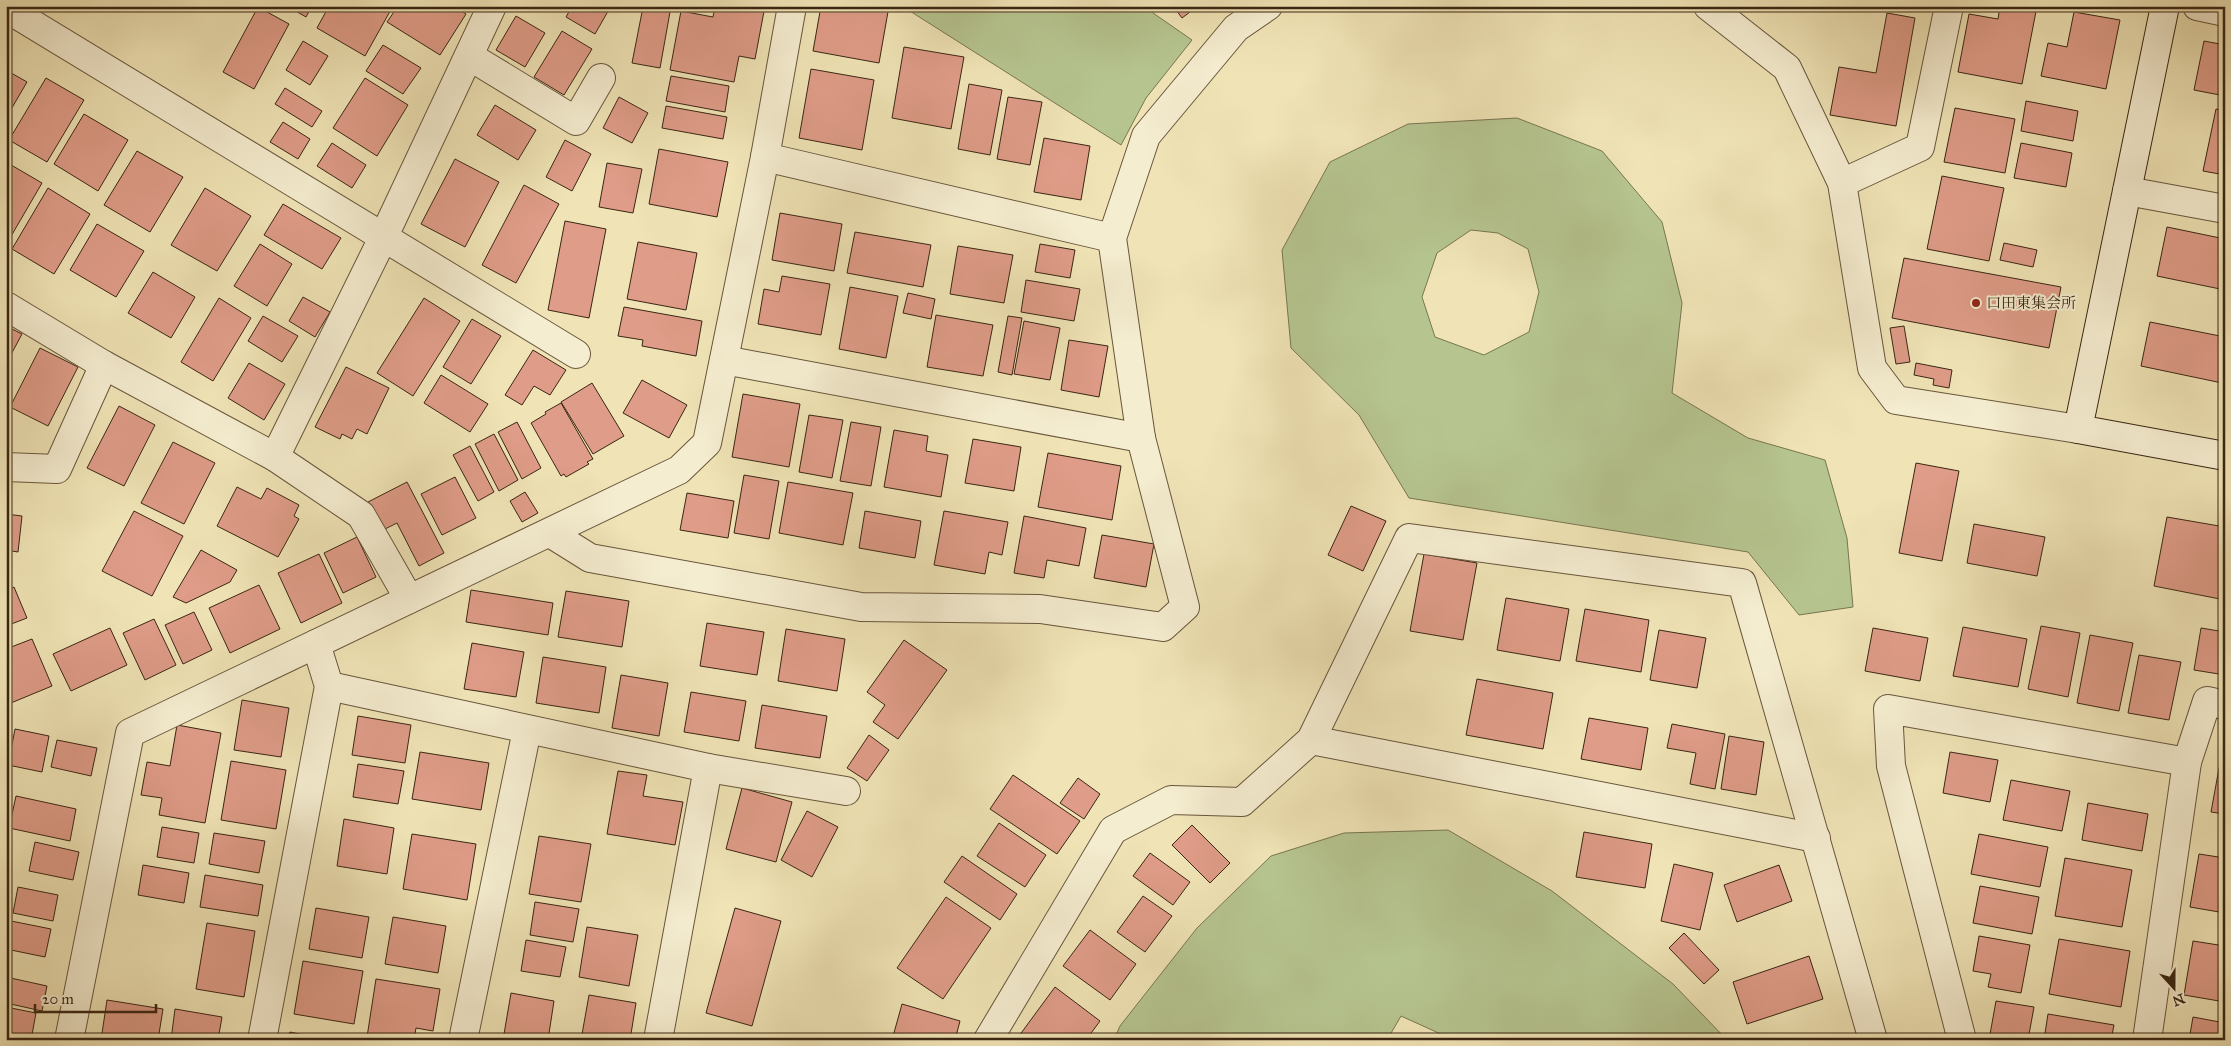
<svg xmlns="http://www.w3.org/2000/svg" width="2231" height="1046" font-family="'IM FELL Great Primer','Noto Serif JP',serif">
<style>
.green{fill:#b6c590;stroke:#787652;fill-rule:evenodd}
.building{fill:#df9c88;stroke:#3a2613}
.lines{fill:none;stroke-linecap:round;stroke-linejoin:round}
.street-casing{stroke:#68563c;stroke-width:30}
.secondary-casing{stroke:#3a2613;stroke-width:30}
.street{stroke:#f5edd0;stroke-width:28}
.secondary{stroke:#f5edd0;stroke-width:28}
.poi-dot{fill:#8f2418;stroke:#f5edd0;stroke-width:2}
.labels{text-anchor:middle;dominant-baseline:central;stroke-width:4;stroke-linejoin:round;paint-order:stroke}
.poi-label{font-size:15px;fill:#3a2613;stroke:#f5edd0;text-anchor:start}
</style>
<rect width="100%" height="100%" fill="#f0e4b6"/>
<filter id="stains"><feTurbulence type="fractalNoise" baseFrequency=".004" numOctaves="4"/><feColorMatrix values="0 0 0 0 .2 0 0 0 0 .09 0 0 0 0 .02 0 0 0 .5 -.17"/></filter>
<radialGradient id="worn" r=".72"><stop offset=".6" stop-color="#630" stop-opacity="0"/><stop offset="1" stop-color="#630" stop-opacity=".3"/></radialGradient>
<g class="green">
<path d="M902,6H1143L1192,40L1146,98L1121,145Z"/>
<path d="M1517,118L1602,151L1662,222L1682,303L1672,393L1748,438L1825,460L1847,538L1853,607L1799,615L1748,552L1409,498L1359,415L1291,348L1282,250L1330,162L1408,124ZM1471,230L1498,233L1528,249L1539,292L1529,332L1484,355L1435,337L1422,297L1437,253Z"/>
<path d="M1448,830L1552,891L1673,984L1727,1040H1454L1401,1016L1387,1040H1114L1120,1026L1197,928L1271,856L1344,833Z"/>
</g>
<g class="building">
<path d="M287,6H312L306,17Z"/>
<path d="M329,6H393L365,56L317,28Z"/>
<path d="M398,6H454L466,14L440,55L387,22Z"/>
<path d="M572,6H611L595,34L566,17Z"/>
<path d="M715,6H765L755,59L739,56L734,82L670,70L681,11L713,17Z"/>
<path d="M821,6H889L879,63L813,51Z"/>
<path d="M1173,6H1198L1182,18Z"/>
<path d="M2000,6H2037L2022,84L1958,72L1969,14L1998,19Z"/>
<path d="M258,7L289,24L254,89L223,72Z"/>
<path d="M643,7L670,12L660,68L632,63Z"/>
<path d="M2074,12L2120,20L2106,89L2041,76L2048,43L2067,47Z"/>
<path d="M1887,13L1915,18L1896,126L1830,115L1839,67L1876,73Z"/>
<path d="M516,16L545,33L525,67L496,50Z"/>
<path d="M562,31L592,49L564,95L534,77Z"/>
<path d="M303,41L328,56L310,85L286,70Z"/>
<path d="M2204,41L2225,45V96L2194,90Z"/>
<path d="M383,45L421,68L403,94L366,71Z"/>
<path d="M904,47L964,57L951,129L892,118Z"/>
<path d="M811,69L874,80L862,150L799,138Z"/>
<path d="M6,70L27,82L6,118Z"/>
<path d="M671,76L729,86L725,112L666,101Z"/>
<path d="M46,78L84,100L47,162L9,140Z"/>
<path d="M365,78L408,105L377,156L333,128Z"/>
<path d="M969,84L1002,90L990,155L958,149Z"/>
<path d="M285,88L322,111L312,127L275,104Z"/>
<path d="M619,97L648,113L632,143L603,128Z"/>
<path d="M1008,97L1042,102L1030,165L997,159Z"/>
<path d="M2026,101L2078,111L2073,141L2021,131Z"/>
<path d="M495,105L536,130L518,160L477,135Z"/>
<path d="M666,106L727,117L723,139L662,128Z"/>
<path d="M1955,108L2015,119L2005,173L1944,162Z"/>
<path d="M2216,109L2225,111V175L2203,171Z"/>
<path d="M84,114L128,140L98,191L54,164Z"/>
<path d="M283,122L310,139L298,159L270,142Z"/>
<path d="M1044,138L1090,146L1081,200L1034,192Z"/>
<path d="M565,140L591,154L572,191L546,177Z"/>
<path d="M332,143L366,165L352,188L317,166Z"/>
<path d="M2021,143L2072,153L2066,187L2014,178Z"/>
<path d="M659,149L728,162L717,217L649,204Z"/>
<path d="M137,151L183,177L150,232L104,205Z"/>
<path d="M455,159L499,182L465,247L421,224Z"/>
<path d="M6,162L42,183L10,238L6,236Z"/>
<path d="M607,163L642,169L633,213L599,207Z"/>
<path d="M1942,176L2004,188L1989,261L1927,249Z"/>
<path d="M524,185L559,204L516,283L482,265Z"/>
<path d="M48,188L90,214L54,274L12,249Z"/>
<path d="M205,188L251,216L217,271L171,245Z"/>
<path d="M283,204L341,238L322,269L264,235Z"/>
<path d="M780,213L842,224L834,271L772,260Z"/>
<path d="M565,221L606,229L589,318L548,310Z"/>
<path d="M97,224L144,251L116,297L70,270Z"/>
<path d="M2167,227L2225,239V290L2157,276Z"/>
<path d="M855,232L931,245L923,287L847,273Z"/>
<path d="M638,242L697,253L686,310L627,299Z"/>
<path d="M2004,243L2037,250L2033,267L2000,260Z"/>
<path d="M260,244L292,264L267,306L234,286Z"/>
<path d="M1040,244L1075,250L1070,278L1035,272Z"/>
<path d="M958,246L1013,255L1004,303L950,294Z"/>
<path d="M1904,258L2061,287L2049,348L1892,318Z"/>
<path d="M153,272L195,297L171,338L128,313Z"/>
<path d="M782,276L830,284L821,335L758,324L764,289L779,292Z"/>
<path d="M1026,280L1080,289L1074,321L1021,312Z"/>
<path d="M850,287L898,296L886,358L839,349Z"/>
<path d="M908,293L935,299L931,319L903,313Z"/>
<path d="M303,297L330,312L315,337L289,321Z"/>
<path d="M219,298L251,318L213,381L181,362Z"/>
<path d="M424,298L460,321L413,396L377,373Z"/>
<path d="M624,307L702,321L696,356L642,346L643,340L618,336Z"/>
<path d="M936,315L993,325L983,376L927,367Z"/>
<path d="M263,316L298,336L282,362L248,341Z"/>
<path d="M1008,316L1022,318L1012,375L998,372Z"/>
<path d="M472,319L501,336L471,384L443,367Z"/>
<path d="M1024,321L1060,328L1050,380L1014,374Z"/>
<path d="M2150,322L2225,337V369L2222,383L2141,366Z"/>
<path d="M6,326L22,334L6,364Z"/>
<path d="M1904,326L1910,362L1896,364L1890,328Z"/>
<path d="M1069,340L1108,346L1099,397L1061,390Z"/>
<path d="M40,348L78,367L48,426L10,407Z"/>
<path d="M533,350L566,370L550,395L534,386L522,405L505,395Z"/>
<path d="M249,363L285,384L264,420L228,398Z"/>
<path d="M1916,363L1952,370L1949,388L1933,385L1934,379L1914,375Z"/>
<path d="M346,367L389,388L367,434L357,429L352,439L342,434L340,439L315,427Z"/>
<path d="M441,375L488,404L470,432L424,403Z"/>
<path d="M642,380L687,405L669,438L623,413Z"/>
<path d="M592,383L624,436L593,454L561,402Z"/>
<path d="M743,394L800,404L789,467L732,457Z"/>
<path d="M561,403L593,459L587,462L589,464L566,477L564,474L561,476L531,423L546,414L545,412Z"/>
<path d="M119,406L155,425L124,486L87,468Z"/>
<path d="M809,415L843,420L832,478L799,472Z"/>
<path d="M517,422L541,468L522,479L498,432Z"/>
<path d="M851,422L881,427L871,486L840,481Z"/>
<path d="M894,430L928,436L926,451L948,455L941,497L884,487Z"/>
<path d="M494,434L518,480L499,491L475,444Z"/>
<path d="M973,439L1021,447L1014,491L965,483Z"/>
<path d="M173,442L215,463L184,524L141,503Z"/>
<path d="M470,446L494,492L478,501L453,455Z"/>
<path d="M1048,453L1121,466L1112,520L1038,507Z"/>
<path d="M1916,463L1959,471L1942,561L1899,553Z"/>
<path d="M744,475L779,481L769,539L734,533Z"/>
<path d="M455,477L476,518L442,535L421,494Z"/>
<path d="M407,482L444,553L419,566L397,523L383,530L368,502Z"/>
<path d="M788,482L853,493L843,545L779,533Z"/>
<path d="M237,487L261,499L267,488L299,505L294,516L299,519L278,557L217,526Z"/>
<path d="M525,492L538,513L522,522L510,501Z"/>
<path d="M687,493L734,501L728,538L680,530Z"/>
<path d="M1351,506L1386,521L1363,571L1328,555Z"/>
<path d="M134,511L183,536L152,596L102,571Z"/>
<path d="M865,511L921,521L915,558L859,548Z"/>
<path d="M944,511L1008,522L1002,555L989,552L985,574L934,565Z"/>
<path d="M6,514L22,516L18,552L6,550Z"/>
<path d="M1024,516L1086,528L1079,566L1047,560L1044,578L1014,573Z"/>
<path d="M2167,517L2225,527V600L2154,586Z"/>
<path d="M1974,524L2045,537L2037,576L1967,563Z"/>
<path d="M1102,535L1154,544L1146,587L1094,578Z"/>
<path d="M357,537L376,577L343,593L324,553Z"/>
<path d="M201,550L237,570L230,582L186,603L173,597Z"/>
<path d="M319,554L342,603L301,623L278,573Z"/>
<path d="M1424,554L1477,563L1463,640L1410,631Z"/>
<path d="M259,585L280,629L230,653L209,608Z"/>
<path d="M14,587L27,618L6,626V591Z"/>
<path d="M471,590L553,603L548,635L466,622Z"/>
<path d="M566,591L629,601L622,647L558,637Z"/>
<path d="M1506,598L1569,609L1560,661L1497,650Z"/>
<path d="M1585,609L1649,620L1641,672L1576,661Z"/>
<path d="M194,612L212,650L183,664L165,625Z"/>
<path d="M154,619L176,665L145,680L123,633Z"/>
<path d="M707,623L764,632L757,675L700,666Z"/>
<path d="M2041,626L2080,633L2068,697L2028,689Z"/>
<path d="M1963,627L2027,639L2018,687L1953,676Z"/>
<path d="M110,628L127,665L71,691L53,654Z"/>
<path d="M1873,628L1928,638L1920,681L1865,671Z"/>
<path d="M2201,628L2225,632V675L2194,670Z"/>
<path d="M786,629L845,639L837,691L778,681Z"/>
<path d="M1659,630L1706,638L1697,688L1650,680Z"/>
<path d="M2090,635L2133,643L2119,711L2077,703Z"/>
<path d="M32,639L52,686L6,705V649Z"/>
<path d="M904,640L947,670L898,739L873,722L885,705L867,692Z"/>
<path d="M472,643L524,652L516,697L464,689Z"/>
<path d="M2139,655L2181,662L2169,720L2128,713Z"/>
<path d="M543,657L606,667L599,713L536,703Z"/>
<path d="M621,675L668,683L659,736L612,728Z"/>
<path d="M1477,679L1553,693L1543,749L1466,735Z"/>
<path d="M691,692L746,701L739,741L684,732Z"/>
<path d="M242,700L289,708L281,757L234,750Z"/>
<path d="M762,705L827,716L820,758L755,748Z"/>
<path d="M358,716L411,725L405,763L352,755Z"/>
<path d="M1589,718L1648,728L1641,770L1581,759Z"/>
<path d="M1672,724L1725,734L1715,789L1690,784L1696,753L1667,748Z"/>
<path d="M177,725L221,733L205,823L159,815L162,798L141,795L147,762L170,766Z"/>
<path d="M15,729L49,736L42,772L8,765Z"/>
<path d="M869,735L889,750L867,781L847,768Z"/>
<path d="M1729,736L1764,742L1756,795L1721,789Z"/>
<path d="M57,740L97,748L91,776L51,767Z"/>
<path d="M420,752L489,763L481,810L412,799Z"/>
<path d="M1950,752L1998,760L1990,802L1943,793Z"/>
<path d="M2222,752H2225V814L2211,812Z"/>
<path d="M231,761L286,770L276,829L221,820Z"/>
<path d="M358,764L404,771L398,804L353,797Z"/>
<path d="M618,771L647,775L643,796L683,802L675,845L607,834Z"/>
<path d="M1013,775L1080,821L1057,854L990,809Z"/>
<path d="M1078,778L1100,794L1084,819L1060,803Z"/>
<path d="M2011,780L2070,791L2062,831L2003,820Z"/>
<path d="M742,788L792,802L776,862L726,849Z"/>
<path d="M16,796L76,809L70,841L9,828Z"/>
<path d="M2088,803L2148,814L2142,851L2082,840Z"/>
<path d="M807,811L838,827L812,877L781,860Z"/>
<path d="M344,819L394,828L387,874L337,866Z"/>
<path d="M999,823L1046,855L1025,887L977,856Z"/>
<path d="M1192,825L1230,863L1210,883L1172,845Z"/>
<path d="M162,827L199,833L194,863L157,857Z"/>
<path d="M1584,832L1652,844L1645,888L1576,877Z"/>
<path d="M214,833L265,841L259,873L209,864Z"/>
<path d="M412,834L476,844L467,900L403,889Z"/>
<path d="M1979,834L2048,847L2040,887L1971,874Z"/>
<path d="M539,836L591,844L581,902L529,894Z"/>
<path d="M35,842L79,852L73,880L29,871Z"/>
<path d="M1150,853L1190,882L1173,905L1133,876Z"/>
<path d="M2199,854L2225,858V913L2190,907Z"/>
<path d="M962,856L1017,894L1000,920L944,882Z"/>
<path d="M2065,858L2132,870L2122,927L2055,916Z"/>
<path d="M1674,864L1713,873L1700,930L1661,921Z"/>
<path d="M143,865L189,873L184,903L138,895Z"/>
<path d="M1779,865L1792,901L1737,922L1724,885Z"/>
<path d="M205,875L263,885L258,916L200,907Z"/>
<path d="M1980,886L2039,897L2032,934L1973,923Z"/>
<path d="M18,887L58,895L53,921L13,913Z"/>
<path d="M1143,896L1172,916L1145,952L1117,932Z"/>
<path d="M946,897L991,928L943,999L897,968Z"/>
<path d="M535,902L579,909L573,942L530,935Z"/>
<path d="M316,908L369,917L362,958L309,949Z"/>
<path d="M735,908L781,921L752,1026L706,1013Z"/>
<path d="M393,917L446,926L438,973L385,964Z"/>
<path d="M6,920L51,929L45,957L6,949Z"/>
<path d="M207,923L255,931L244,997L196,989Z"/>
<path d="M587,927L638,935L629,986L579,977Z"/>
<path d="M1090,930L1136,964L1110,1000L1063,966Z"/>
<path d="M1684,933L1719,970L1704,984L1669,948Z"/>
<path d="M1979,936L2030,945L2021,993L1988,987L1991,974L1973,971Z"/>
<path d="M2059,939L2130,951L2121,1007L2049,994Z"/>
<path d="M526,940L566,947L560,977L521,971Z"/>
<path d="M2193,941L2225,946V1002L2184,995Z"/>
<path d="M1809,956L1823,999L1747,1024L1733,982Z"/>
<path d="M303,961L363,971L354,1024L294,1014Z"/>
<path d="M6,977L47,986L42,1011L6,1003Z"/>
<path d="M376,979L440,989L433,1031L416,1028L414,1040H386L367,1037Z"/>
<path d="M1055,987L1100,1021L1086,1040H1016Z"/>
<path d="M511,993L554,1001L548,1040H503Z"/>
<path d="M589,995L636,1003L630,1040H581Z"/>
<path d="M107,1000L163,1009L158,1040H101Z"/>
<path d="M1996,1001L2034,1007L2028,1040H1989Z"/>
<path d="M902,1004L960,1021L955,1040H892Z"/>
<path d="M6,1007L36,1013L31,1040L6,1039Z"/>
<path d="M175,1009L222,1017L218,1040H171Z"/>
<path d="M2048,1014L2114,1025L2111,1040H2044Z"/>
<path d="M2193,1017L2225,1023V1040H2189Z"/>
<path d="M290,1032L325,1040H288Z"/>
</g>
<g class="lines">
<g class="street-casing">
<g id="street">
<path d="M1708,6L1787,68L1842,183L1872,368L1896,400L2078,429"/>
<path d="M2197,6L2225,12"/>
<path d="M6,8L576,354"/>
<path d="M469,56L576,121L601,78"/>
<path d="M765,157L1112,238"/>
<path d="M1842,183L1920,147L1949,6"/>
<path d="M2127,191L2225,209"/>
<path d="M6,306L104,365L275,457L361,515L409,599"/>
<path d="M724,360L1141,438"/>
<path d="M275,457L384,236L492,6"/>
<path d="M6,467L57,469L104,365"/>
<path d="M550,533L590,558L861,607L1040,609L1163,627L1185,607L1141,438L1112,238L1146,136L1236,28L1268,6"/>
<path d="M329,686L708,768L658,1040"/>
<path d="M1311,740L1816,838"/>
<path d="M708,768L846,791"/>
<path d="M69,1040L130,733L679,470L707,443L765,157L792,6"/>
<path d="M262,1040L329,686L316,644"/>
<path d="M463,1040L527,730"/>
<path d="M988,1040L1113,830L1171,800L1242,802L1311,740L1409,538L1742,583L1873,1040"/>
<path d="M1962,1040L1891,766L1888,709L2187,762"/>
<path d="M2147,1040L2187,762L2207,701L2225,705"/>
</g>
</g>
<g class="secondary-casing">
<path id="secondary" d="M2165,6L2078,429L2225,456"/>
</g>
<use href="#street" class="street"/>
<use href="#secondary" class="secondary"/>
</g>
<circle class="poi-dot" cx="1976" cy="303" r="5"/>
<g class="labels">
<g class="poi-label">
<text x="1986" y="303">口田東集会所</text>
</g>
</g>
<rect width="2231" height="1046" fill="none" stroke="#f0e4b6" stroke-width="25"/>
<rect x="8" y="8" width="2216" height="1031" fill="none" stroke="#3a2613" stroke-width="2.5"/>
<rect x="12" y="12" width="2206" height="1021" fill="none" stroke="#3a2613"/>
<g transform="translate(2174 988) rotate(159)" stroke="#f5edd0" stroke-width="4" paint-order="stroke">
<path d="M0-4L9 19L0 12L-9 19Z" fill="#3a2613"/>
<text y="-8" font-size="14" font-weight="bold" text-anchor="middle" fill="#3a2613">N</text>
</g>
<path d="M35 1004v8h121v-8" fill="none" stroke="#3a2613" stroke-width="2.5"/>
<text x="42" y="1004" font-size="15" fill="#3a2613" stroke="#f5edd0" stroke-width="4" paint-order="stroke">20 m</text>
<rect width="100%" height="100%" filter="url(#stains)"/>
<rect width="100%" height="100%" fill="url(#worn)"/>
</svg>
